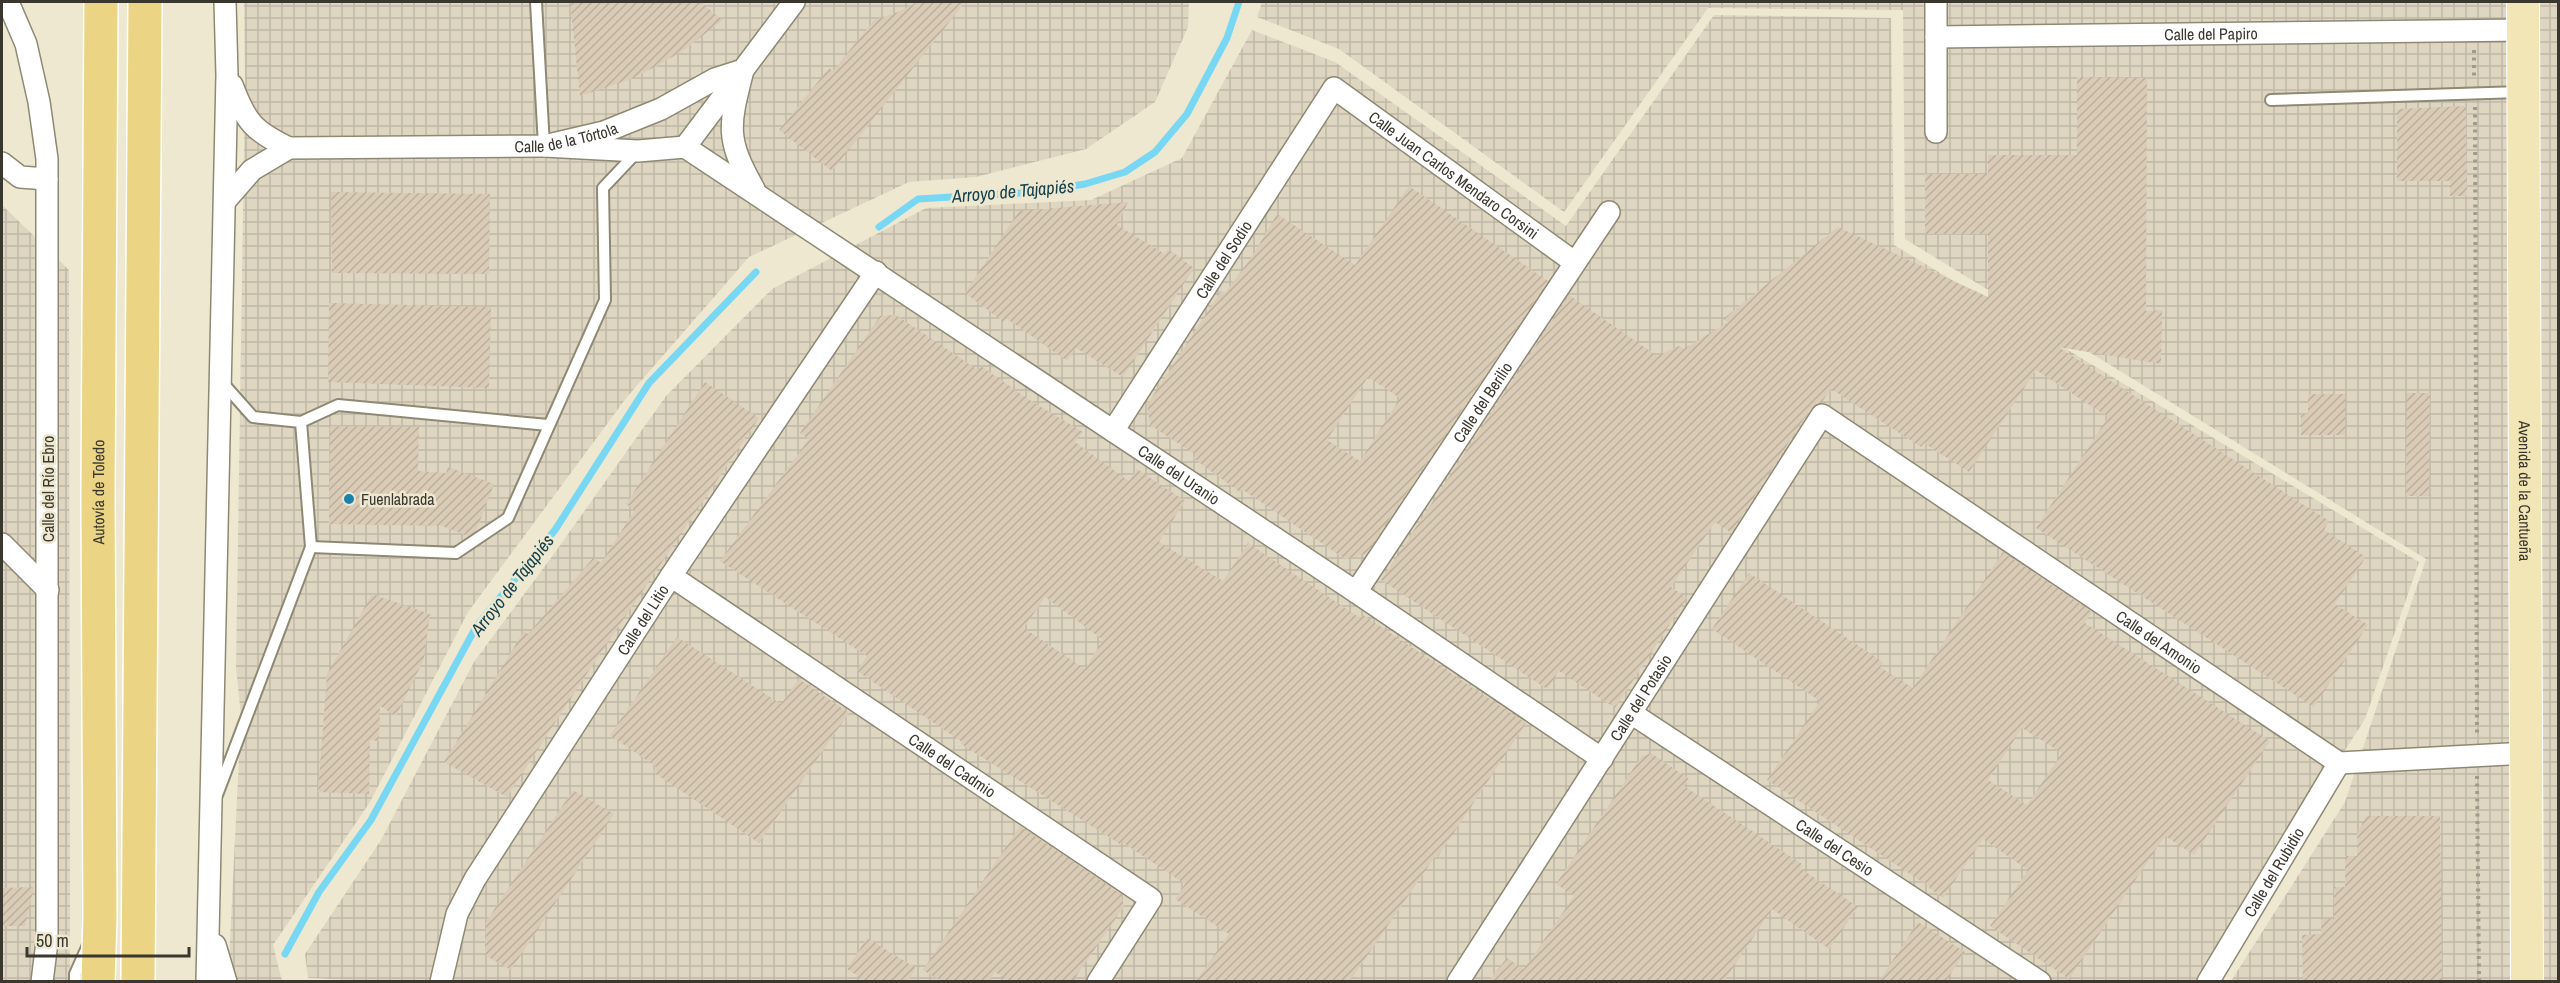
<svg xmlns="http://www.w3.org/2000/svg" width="2560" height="983" font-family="'Archivo Narrow',sans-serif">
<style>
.industrial{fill:url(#industrial-grid)}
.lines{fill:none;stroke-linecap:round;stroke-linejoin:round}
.stream{stroke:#78d8f4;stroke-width:7}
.building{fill:url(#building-hatch);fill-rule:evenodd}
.lane-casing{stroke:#8e8973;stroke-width:14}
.street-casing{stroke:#8e8973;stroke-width:24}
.primary-casing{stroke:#fff;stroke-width:34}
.highway-casing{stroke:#fff;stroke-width:36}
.path{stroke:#a09b8a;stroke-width:4;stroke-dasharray:3 4.5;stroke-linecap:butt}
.lane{stroke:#fff;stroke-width:10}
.street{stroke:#fff;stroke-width:21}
.primary{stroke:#f3e6b6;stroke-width:32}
.highway{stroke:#ebd585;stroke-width:33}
.poi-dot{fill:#1981aa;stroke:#eee8d0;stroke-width:2}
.labels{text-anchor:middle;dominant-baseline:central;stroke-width:5;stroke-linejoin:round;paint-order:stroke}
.street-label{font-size:16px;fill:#3a372e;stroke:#eee8d0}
.poi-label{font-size:16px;fill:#3a372e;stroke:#eee8d0;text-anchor:start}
.water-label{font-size:18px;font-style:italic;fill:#15414d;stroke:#eee8d0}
</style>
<defs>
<pattern id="industrial-grid" width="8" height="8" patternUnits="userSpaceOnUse" patternTransform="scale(1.5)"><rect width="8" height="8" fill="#dfd6c2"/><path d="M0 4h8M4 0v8" fill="none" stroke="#c0b8a7"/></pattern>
<pattern id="building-hatch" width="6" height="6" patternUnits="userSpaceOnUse" patternTransform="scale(1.5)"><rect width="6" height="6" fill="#d9cbb5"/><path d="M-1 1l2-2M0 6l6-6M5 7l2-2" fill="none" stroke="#bbaf9c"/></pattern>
</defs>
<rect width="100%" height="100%" fill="#eee8d0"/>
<g class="industrial">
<path d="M244,2H1189L1188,27L1155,102L1086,149L976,177L909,182L749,257L627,397L468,612L370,802L273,945L282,981L228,982L241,716L236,667L245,83Z"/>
<path d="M1262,2H2558V981H2231L2345,802L2426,559L1905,239L1903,10L1708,8L1564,212L1339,49L1257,17Z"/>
<path d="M1714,15L1891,18L1894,245L2419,562L2365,719L2197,981L392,982L308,978L305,954L381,840L474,662L556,551L666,396L772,289L926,208L1091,200L1182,158L1252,30L1335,62L1566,226Z"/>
<path d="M2,205L69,270L70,981H2Z"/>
</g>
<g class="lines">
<g class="stream">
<path d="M879,227L918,199L1035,192L1085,184L1125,172L1155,152L1187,114L1227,38L1239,2"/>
<path d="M285,954L319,892L371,820L476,627L555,530L649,383L756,272"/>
</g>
</g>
<g class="building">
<path d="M570,2H700L723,20L684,50L657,66L631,79L580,96Z"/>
<path d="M917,2H965L832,171L779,130L829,68L833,71L874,20L898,12Z"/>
<path d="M2077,77L2147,78L2146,311L2162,310L2161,364L2058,347L2329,521L2324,530L2366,557L2335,604L2368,625L2314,707L2036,528L2108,417L2036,370L1969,472L1924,443L1921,447L1831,389L1822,402L1811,408L1731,533L1715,522L1671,587L1687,598L1615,708L1559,671L1547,689L1381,580L1569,295L1657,356L1679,346L1684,349L1728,322L1723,319L1838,227L1988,297V234H1925V174H1988V155H2077Z"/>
<path d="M2466,106L2467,196H2450V181H2397V109Z"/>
<path d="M1409,186L1548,281L1366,554L1345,559L1243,490L1241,493L1193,458L1196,455L1150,425L1147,405L1221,291L1225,293L1253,255L1277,214L1355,265ZM1368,377L1400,398L1360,461L1327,440Z"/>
<path d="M331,192L490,194L489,274L332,273Z"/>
<path d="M1128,202L1117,225L1165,254L1168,249L1194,268L1123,377L1076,348L1067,361L1006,318L1004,322L965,293L1019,211Z"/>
<path d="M329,303L491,307L489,388L328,382Z"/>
<path d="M896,315L978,370L981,366L1028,399L1083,432L1075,442L1129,481L1137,469L1185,501L1159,542L1223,581L1248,543L1360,618L1363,615L1526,723L1438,857L1436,855L1350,981H1196L1229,934L1175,899L1185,884L1122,842L1120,844L961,744L962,742L857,671L867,656L720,561L809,439L800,433L880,316ZM1045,597L1103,640L1085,669L1024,628Z"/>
<path d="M705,382L759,418L586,675L507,797L444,762L524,631L528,634L594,557L601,563L635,510L626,504Z"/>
<path d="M2407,393H2430L2429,496H2406Z"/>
<path d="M2308,394H2345V435H2301V414H2308Z"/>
<path d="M330,426L419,427L418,471L446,473L448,467L494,484L476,531L468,536L442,526L329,524Z"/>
<path d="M2003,552L2092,612L2085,623L2270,741L2194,855L2165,836L2069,979L1990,926L2028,870L1983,839L1943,898L1929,888L1930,887L1767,780L1820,701L1712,629L1749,573L1883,662L1880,667L1913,688ZM2022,728L2062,753L2027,805L1988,780Z"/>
<path d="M372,594L430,614L424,659L396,716L380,706L379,741L370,740L369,794L318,792L327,674Z"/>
<path d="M677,637L781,704L799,679L849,713L759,843L653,772L656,767L610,735Z"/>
<path d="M1651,753L1689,779L1684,786L1802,864L1800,868L1858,907L1829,949L1772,909L1724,981H1488L1507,958L1524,969L1574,896L1556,884L1641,757Z"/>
<path d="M573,790L614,814L511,970L485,955L486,922Z"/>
<path d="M2366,816H2440L2442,981H2303L2302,935L2321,934V919H2334V887H2345V856H2357V834Z"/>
<path d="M1020,826L1121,894L1124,906L1073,981H1010L995,972L989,981H941L923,970Z"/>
<path d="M34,887L25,926H2V888Z"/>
<path d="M1918,922L1965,952L1946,981H1879Z"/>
<path d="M867,938L916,968L908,981H866L847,969Z"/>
</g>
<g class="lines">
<g class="lane-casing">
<g id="lane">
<path d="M536,2L544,146"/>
<path d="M2271,100L2520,92"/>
<path d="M301,422L338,405L548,425"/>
<path d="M311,547L456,553L508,518L605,300L603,188L638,151"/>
<path d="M217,795L311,547L301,422L253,417L222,382"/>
<path d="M75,982V974L88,945"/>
</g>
</g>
<g class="street-casing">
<g id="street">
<path d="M8,2L26,44L39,102L47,159V942L42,982"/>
<path id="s1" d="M1936,2V37L2523,30"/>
<path d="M1936,37V132"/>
<path d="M743,70C729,126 725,138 754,189"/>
<path d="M232,85C246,122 253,131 289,148"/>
<path id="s2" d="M544,146L638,151L685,147L1356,592L1602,759"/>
<path d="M685,147L737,78"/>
<path d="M2,163L20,177L47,179"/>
<path id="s3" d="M225,201L252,170L289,148L544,146L604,132L661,109L715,79L743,70L794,2"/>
<path id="s4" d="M1113,431L1334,88L1574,262"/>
<path d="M2,544L48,590"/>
<path id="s5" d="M671,576L1151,899L1098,982"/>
<path id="s6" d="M1356,592L1609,212"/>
<path id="s7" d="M1631,713L2040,982"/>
<path d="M215,945L226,982"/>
<path d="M207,982L227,75L225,2"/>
<path id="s8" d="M441,982L457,914L475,879L671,576L876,272"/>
<path id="s9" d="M1458,982L1822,415L2339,763L2527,753"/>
<path id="s10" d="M2208,982L2339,763"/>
</g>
</g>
<g class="primary-casing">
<g id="primary">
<path id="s11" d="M2523,2L2527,982"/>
</g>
</g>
<g class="highway-casing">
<g id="highway">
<path id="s12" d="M98,982L100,917L98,495L101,2"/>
<path d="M138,982L145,2"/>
</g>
</g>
<g class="path">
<path d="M2474,50V79"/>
<path d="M2475,107L2477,736"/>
<path d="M2477,776L2479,982"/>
</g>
<use href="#lane" class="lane"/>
<use href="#street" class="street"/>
<use href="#primary" class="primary"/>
<use href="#highway" class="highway"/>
</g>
<circle class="poi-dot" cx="349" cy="499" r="6"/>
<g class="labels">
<g class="street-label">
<text stroke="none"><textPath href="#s1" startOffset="310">Calle del Papiro</textPath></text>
<text stroke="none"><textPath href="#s3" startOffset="362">Calle de la Tórtola</textPath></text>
<text stroke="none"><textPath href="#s4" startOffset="556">Calle Juan Carlos Mendaro Corsini</textPath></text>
<text stroke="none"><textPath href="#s4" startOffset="204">Calle del Sodio</textPath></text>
<text stroke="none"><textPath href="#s6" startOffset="228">Calle del Berilio</textPath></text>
<text stroke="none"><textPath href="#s2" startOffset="734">Calle del Uranio</textPath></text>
<text transform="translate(48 489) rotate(-90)">Calle del Río Ebro</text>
<text stroke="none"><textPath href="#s11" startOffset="489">Avenida de la Cantueña</textPath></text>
<text stroke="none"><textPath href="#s12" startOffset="490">Autovía de Toledo</textPath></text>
<text stroke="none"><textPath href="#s8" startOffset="418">Calle del Litio</textPath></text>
<text stroke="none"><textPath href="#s9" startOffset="1080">Calle del Amonio</textPath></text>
<text stroke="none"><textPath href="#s9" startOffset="338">Calle del Potasio</textPath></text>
<text stroke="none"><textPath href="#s5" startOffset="339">Calle del Cadmio</textPath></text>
<text stroke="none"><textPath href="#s7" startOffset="244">Calle del Cesio</textPath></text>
<text stroke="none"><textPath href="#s10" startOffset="128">Calle del Rubidio</textPath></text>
</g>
<g class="poi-label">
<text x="361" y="499">Fuenlabrada</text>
</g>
<g class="water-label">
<text transform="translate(1013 191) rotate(-5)">Arroyo de Tajapiés</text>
<text transform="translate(512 585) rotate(-52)">Arroyo de Tajapiés</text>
</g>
</g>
<rect width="2560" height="983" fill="none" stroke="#3a372e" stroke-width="6"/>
<path d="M27 947v9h162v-9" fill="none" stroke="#3a372e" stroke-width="3"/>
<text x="36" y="947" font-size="18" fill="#3a372e" stroke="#eee8d0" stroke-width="4.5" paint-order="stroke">50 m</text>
</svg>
